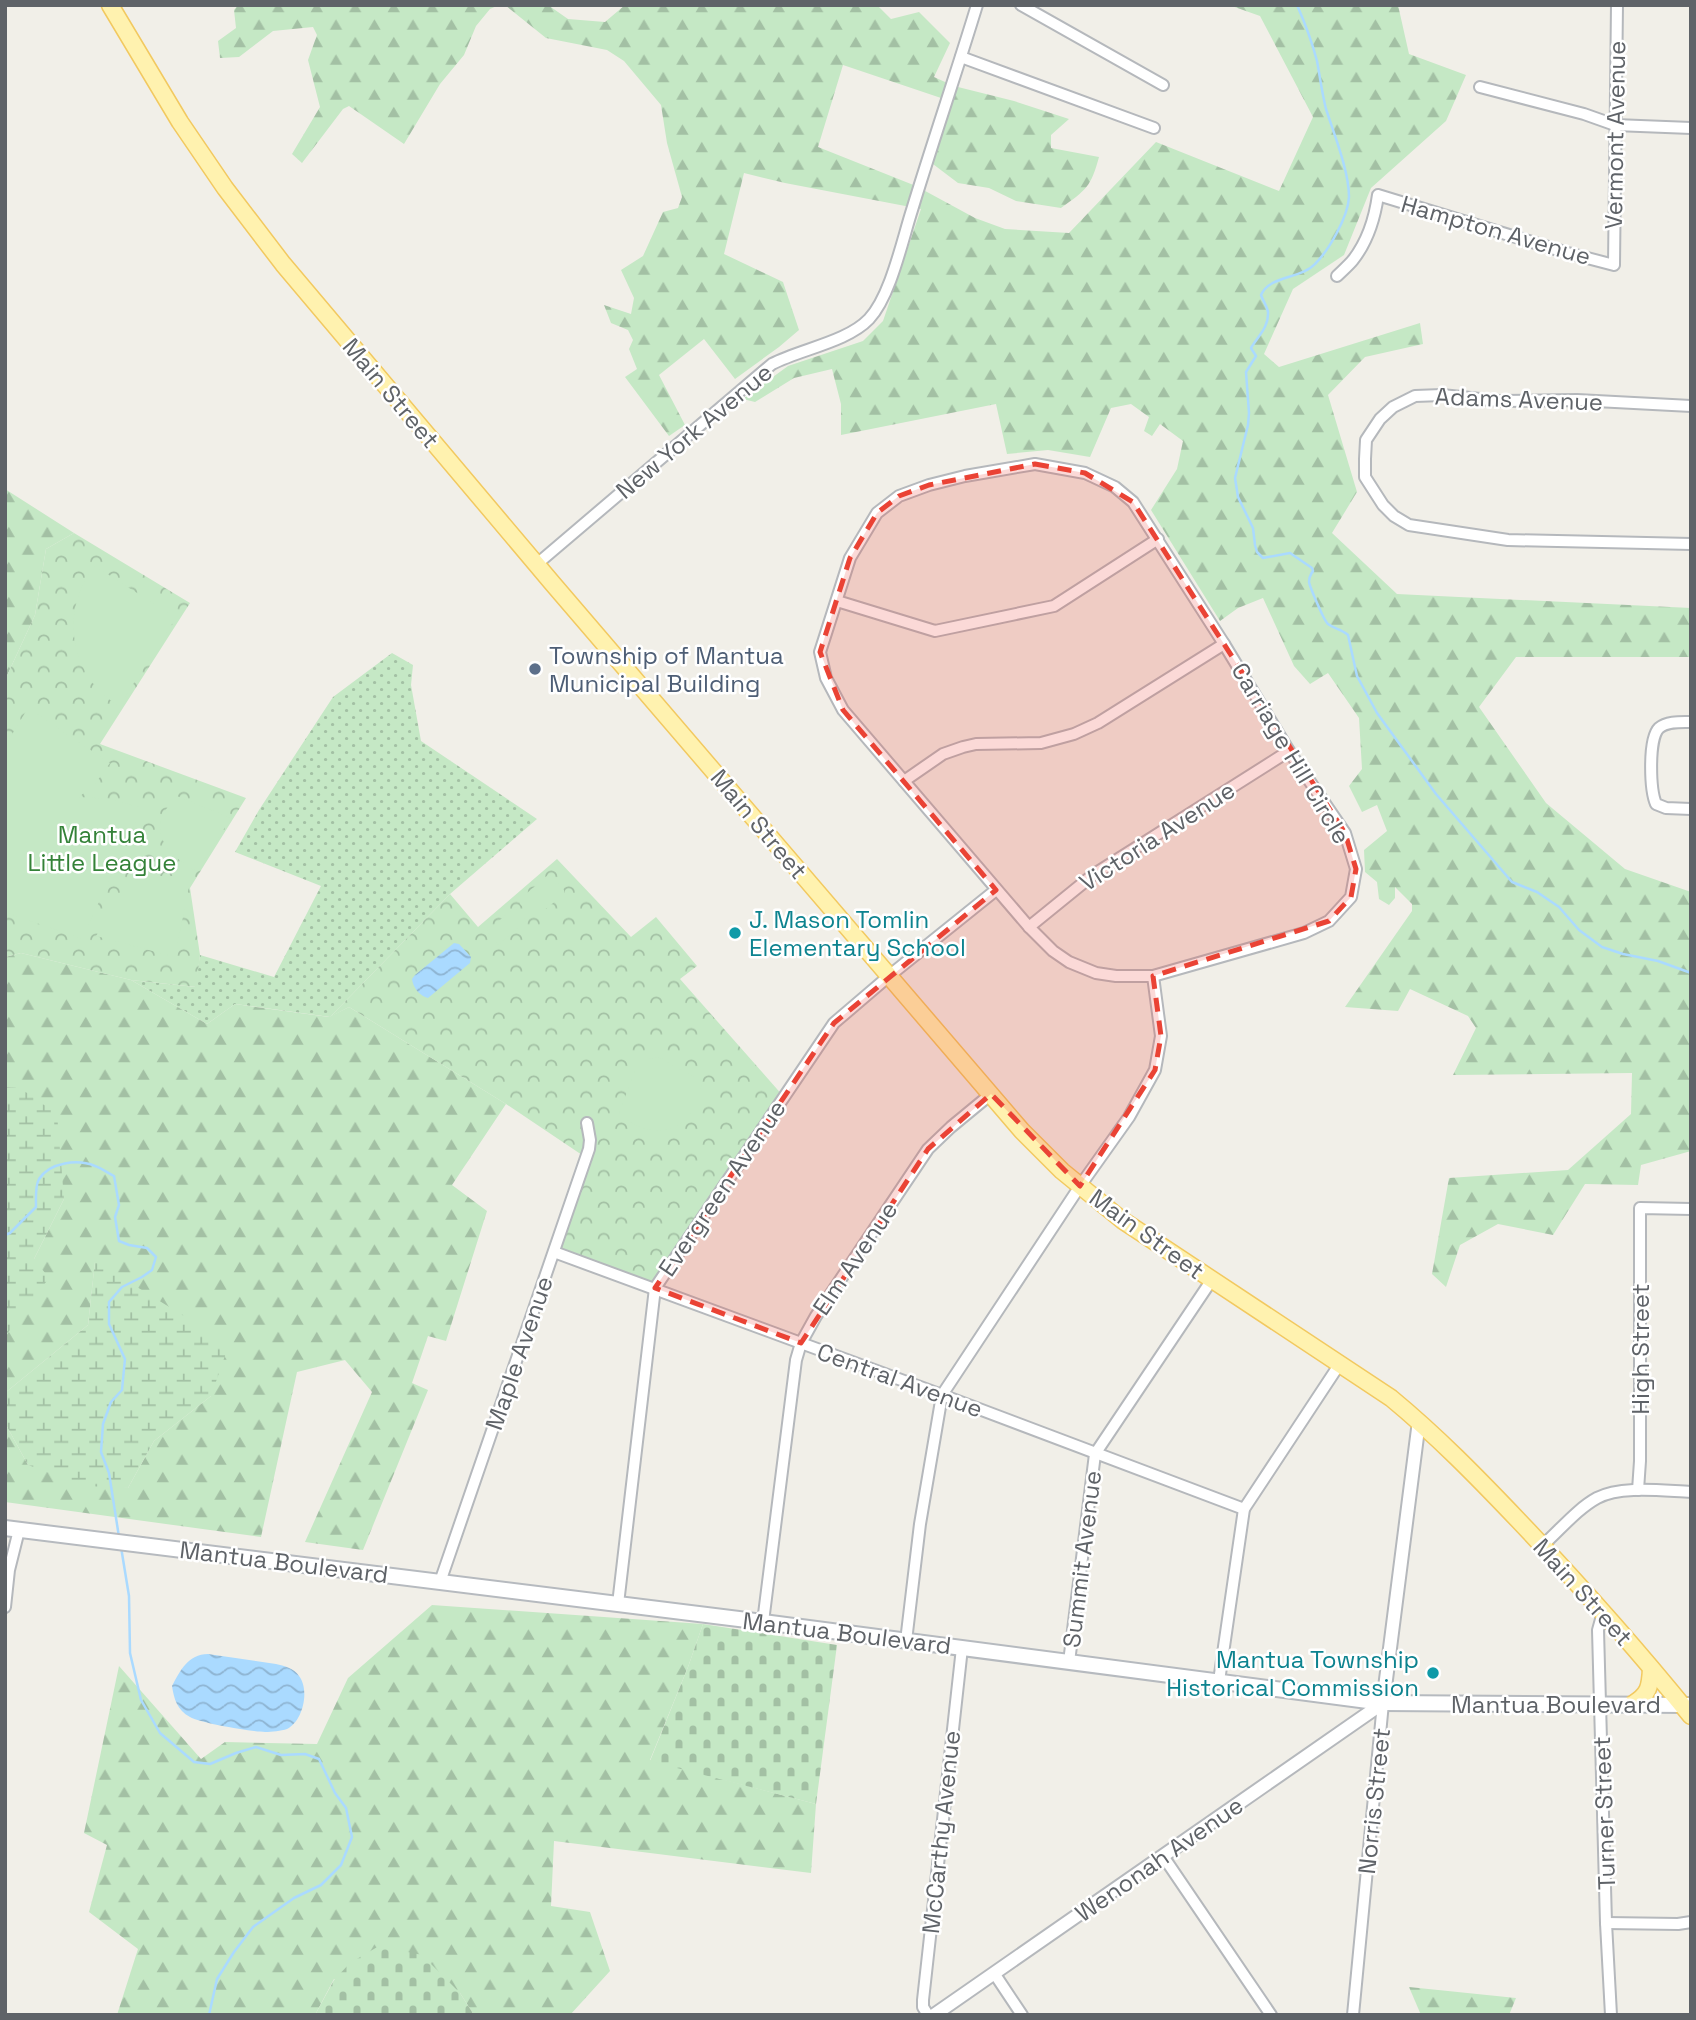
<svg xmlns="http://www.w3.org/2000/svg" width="1696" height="2020" font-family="'Space Grotesk',sans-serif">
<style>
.grass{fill:url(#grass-dots)}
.forest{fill:url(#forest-firs)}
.wetland{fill:url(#wetland-marsh)}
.cemetery{fill:url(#cemetery-stones)}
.park{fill:url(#park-crowns)}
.pitch{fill:#c5e8c5}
.water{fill:url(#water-waves)}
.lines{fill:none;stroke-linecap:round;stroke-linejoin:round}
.stream{stroke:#aadaff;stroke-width:2.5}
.minor-casing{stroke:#b5b8bc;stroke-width:14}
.tertiary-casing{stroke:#b5b8bc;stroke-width:16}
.secondary-casing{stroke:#b6babf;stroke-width:18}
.primary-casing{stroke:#f2c960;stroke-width:19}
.minor{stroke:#fff;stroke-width:10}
.tertiary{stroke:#fff;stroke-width:12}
.secondary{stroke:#fff;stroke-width:14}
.primary{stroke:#fff2af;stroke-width:16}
.marked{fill:#ea4335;fill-opacity:0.2;stroke:#ea4335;stroke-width:5;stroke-dasharray:14 9;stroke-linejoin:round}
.service-dot{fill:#5c6f8a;stroke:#fff;stroke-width:2.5}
.culture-dot{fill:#0f9aa8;stroke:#fff;stroke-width:2.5}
.labels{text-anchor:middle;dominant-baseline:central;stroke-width:5;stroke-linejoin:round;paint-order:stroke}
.street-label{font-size:24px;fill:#5f6368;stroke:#fff}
.service-label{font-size:24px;fill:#4e5e75;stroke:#fff;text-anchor:start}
.park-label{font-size:24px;fill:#348238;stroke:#fff}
.culture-label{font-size:24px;fill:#0d838f;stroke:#fff;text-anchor:start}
</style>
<defs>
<pattern id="grass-dots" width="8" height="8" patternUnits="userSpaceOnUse" patternTransform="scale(1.75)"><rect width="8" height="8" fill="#c5e8c5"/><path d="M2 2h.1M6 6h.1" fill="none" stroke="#a3c0a4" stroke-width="1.8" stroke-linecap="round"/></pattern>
<pattern id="forest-firs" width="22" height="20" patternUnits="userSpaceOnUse" patternTransform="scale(1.75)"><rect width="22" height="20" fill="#c5e8c5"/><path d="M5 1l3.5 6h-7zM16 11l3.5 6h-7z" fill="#a3c0a4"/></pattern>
<pattern id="wetland-marsh" width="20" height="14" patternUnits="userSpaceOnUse" patternTransform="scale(1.75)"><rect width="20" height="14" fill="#c5e8c5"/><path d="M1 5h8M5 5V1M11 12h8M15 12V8" fill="none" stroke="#a3c0a4"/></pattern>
<pattern id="cemetery-stones" width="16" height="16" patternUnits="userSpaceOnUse" patternTransform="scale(1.75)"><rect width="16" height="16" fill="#c5e8c5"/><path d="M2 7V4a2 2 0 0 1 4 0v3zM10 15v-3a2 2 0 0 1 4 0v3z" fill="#a3c0a4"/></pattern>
<pattern id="park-crowns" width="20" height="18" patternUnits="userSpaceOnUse" patternTransform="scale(1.75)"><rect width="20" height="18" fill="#c5e8c5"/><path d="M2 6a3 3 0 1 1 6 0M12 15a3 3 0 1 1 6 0" fill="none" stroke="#a3c0a4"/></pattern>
<pattern id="water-waves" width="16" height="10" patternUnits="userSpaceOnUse" patternTransform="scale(1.75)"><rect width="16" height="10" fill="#aadaff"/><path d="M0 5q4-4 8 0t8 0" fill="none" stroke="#8eb4d2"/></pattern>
</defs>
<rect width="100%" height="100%" fill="#f1efe8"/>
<path class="grass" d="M392,653L413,665L411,685L421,741L537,819L450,894L330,1017L235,1004L207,1024L131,980L195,987L200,955L274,977L321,886L235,852L259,810L333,697Z"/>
<g class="forest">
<path d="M238,5H499L490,9L476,26L464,55L440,84L404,144L349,106L343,109L302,163L292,154L320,107L308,60L317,35L313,27L273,31L239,57L220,58L218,41L236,28L234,10Z"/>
<path d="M505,5H548L568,19L605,22L625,5H877L891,19L919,12L950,43L934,77L954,86L1014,101L1069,119L1051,135V148L1099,157C1091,187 1086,190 1061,208L1016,201L989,188L958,183L925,158L944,99L843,65L818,147L916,186L975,218L1005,229L1069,233L1156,142L1279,191L1313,117L1260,16L1229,5H1398L1409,54L1466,75L1446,121L1371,188L1344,255L1293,289L1264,354L1279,367L1420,323L1423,344L1365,357L1328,395L1357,492L1332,533L1397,594L1691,608V657H1516L1479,707L1546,803L1625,869L1691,892V1151L1641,1165L1638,1185L1585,1184L1553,1235L1498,1224L1460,1245L1446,1287L1432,1274L1449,1178L1568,1170L1631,1114L1632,1073L1453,1075L1476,1028L1468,1016L1410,989L1398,1011L1345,1007L1412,911V904L1395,887V898L1389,905L1379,899L1377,882L1365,872L1364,850L1387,831L1377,805L1362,812L1349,786L1362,769L1359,718L1328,673L1310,684L1294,666L1263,598L1238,608L1220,621L1151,510L1177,469L1183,441L1160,424L1152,436L1144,431L1149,417L1131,404L1111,408L1090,457L1048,450L1007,454L996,404L841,435V404L832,369L794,378L755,402L743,399L788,366L863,341L883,321L921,209L785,183L744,173L724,254L783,282L799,330L779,347L735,379L704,339L659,375L685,425L669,436L625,377L637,369L629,349L633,340L628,330L611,323L604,305L631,314L634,298L621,270L643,256L663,212L678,208L682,197L667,143L661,105L624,61L607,50L546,38Z"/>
<path d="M5,489L74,533L46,549L35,615L5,680Z"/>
<path d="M21,953L131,980L207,1024L235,1004L329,1017L349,1007L506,1104L452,1185L487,1211L446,1341L428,1336L412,1383L428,1390L363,1550L305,1542L372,1392L345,1360L297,1372L261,1537L5,1502V1423L28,1465L128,1488L154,1441L211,1396L95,1262L88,1325L5,1393V1333H7L34,1259L64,1199L20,1089L5,1087V957Z"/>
<path d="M432,1605L703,1624L688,1667L650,1760L816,1804L811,1873L554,1841L551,1906L590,1912L610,1971L570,2015H474L460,1993L334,1979L315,2015H117L138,1949L89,1912L107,1845L84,1833L119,1666L201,1759L225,1742L317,1744L348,1678Z"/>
<path d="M1409,1987L1516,1998L1509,2015H1421Z"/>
</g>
<g class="wetland">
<path d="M5,1087L20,1088L57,1114L64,1199L34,1259L49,1278L7,1334L5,1333Z"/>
<path d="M95,1261L229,1344L211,1396L154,1441L128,1488L87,1486L28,1465L5,1423V1393L88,1325Z"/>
</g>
<g class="cemetery">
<path d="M703,1624L837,1645L816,1804L650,1761L688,1667Z"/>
<path d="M379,1946L422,1955L460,1993L474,2015H315L334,1980L350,1963Z"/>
</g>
<g class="park">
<path d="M74,533L190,603L100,744L246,798L190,888L200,955L196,987L131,980L21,953L5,957V680L35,615L46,549Z"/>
<path d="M557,859L631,937L656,917L697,966L680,979L784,1097L659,1293L558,1253L588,1159L506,1104L349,1007L330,1017L450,894L478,927Z"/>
</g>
<g class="pitch">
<path d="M95,566L176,618L119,706C69,677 59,609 95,566Z"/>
<path d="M28,708L110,763L95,784L79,797L111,799L142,808L82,939L5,912V746Z"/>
<path d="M177,796L231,818L197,871C177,862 151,839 163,814C166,808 173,802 177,796Z"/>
<path d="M548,875L552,876L564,890V894L536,917H532L520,904V899Z"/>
<path d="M156,876H191L175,957L96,936L130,885L139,878Z"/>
<path d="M515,907L526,921L498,945L487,931Z"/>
<path d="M659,1057L702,1082C701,1089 699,1097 696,1104C680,1139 644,1137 619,1113L637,1065L647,1059Z"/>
</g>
<g class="water">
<path d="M454,943L459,944L471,957L470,963L428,998C420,996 413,988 412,979L415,975Z"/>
<path d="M208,1654L276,1664C284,1666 294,1668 299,1676C310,1690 303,1721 287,1729C281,1731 272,1732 265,1732C253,1732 200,1723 190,1717C177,1710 174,1699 172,1686C180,1671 188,1654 208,1654Z"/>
</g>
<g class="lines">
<g class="stream">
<path d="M1297,5C1305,23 1312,42 1317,61C1320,77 1322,93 1326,109C1334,134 1349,171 1349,197C1348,217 1329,250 1315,264C1301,279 1270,275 1261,295C1263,301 1267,306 1268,312C1269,328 1257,337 1251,348L1256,356L1246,372L1249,413L1248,425L1235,478L1238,497L1253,528L1255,545L1257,552L1263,558L1290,553L1312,568L1313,571C1310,576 1309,576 1309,582C1310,587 1324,621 1328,624C1334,629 1342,629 1348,635L1357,676L1377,713L1436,794L1512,882L1537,892L1559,907L1579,930L1602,947L1623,954L1658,961L1691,973"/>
<path d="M5,1235L10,1233L36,1207C36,1199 35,1186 39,1179C50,1162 78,1159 95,1166C101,1168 108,1173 114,1176L119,1205L115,1217L119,1241L129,1245L147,1248L156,1257L152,1270L142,1277L122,1287L109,1302V1324L125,1359L122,1390L111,1402L103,1424L101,1452L109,1473L119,1537"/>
<path d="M121,1547L129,1596L130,1653L141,1700L160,1733L194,1762L210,1764L236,1753L256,1747L281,1755L305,1754L319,1759L335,1793L346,1808L352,1837L341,1865L321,1885L294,1898L253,1927L234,1952L217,1979L209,2015"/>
</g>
<g class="minor-casing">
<g id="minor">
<path d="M1021,5L1163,85"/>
<path d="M961,57L1154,128"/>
<path d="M1480,87L1584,114L1615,125L1691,128"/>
<path d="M1337,276C1342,271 1348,266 1353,260C1367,242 1375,217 1378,195L1568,253L1614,265L1617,5"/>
<path d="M1691,406L1577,400L1499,401L1442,395L1415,396L1393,407L1380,419L1366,440L1365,459V477L1383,505L1394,516L1409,525L1508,540L1691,544"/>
<path d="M1035,464L1085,473L1115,487L1133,502L1224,644L1289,751L1345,833L1356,869L1351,897L1329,921L1304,933L1153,976H1116L1096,973L1069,962L1053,951L1029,927L843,710L826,678L820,652L850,558L877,513L899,496L929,485L965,476Z"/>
<path d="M537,564L772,364C801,349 847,342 869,319C891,295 902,241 912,210C933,141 956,74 977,5"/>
<path d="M837,601L935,631L1054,606L1158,539"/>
<path d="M1691,722C1681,722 1667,721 1659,728C1648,739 1650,790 1656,804L1666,808L1691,809"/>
<path d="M904,781L943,754L963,747L976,744L1041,743L1074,734L1098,723L1224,644"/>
<path d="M1029,927L1093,875L1289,751"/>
<path d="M554,1252L942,1395L1244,1509"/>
<path d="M1638,1490L1640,1461V1208L1691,1209"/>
<path d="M1542,1546C1560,1530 1577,1509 1597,1498C1621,1485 1664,1491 1691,1492"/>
<path d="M440,1582L589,1149L590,1140L587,1123"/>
<path d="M618,1604L655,1288L834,1023L889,976L996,890"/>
<path d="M5,1607L9,1570L19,1530"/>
<path d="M1603,1612L1598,1630L1606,1923L1611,2015"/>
<path d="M763,1622L796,1360L801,1343L816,1316L928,1149L951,1127L991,1094"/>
<path d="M906,1641L920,1524L942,1395L1080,1186L1129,1117L1155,1070L1161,1036L1153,976"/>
<path d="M1069,1662L1095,1454L1211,1281"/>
<path d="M1219,1681L1244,1509L1339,1365"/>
<path d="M1163,1856L1271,2015"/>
<path d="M1606,1923L1678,1924L1691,1922"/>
<path d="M994,1973L1022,2015"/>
<path d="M928,2015L923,2007V2000L962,1648"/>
<path d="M1353,2015L1383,1703"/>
</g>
</g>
<g class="tertiary-casing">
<path id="tertiary" d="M934,2015L1383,1703L1419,1421"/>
</g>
<g class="secondary-casing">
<path id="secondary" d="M5,1528L763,1622L1383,1703L1689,1705"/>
</g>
<g class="primary-casing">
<g id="primary">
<path d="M110,5L180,122L225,188L283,264L553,584L1022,1131L1062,1171L1122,1220L1391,1398C1437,1436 1477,1477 1518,1520C1578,1583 1636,1648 1691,1716"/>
<path d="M1633,1704C1649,1694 1650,1687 1651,1669"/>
</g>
</g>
<use href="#minor" class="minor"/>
<use href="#tertiary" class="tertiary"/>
<use href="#secondary" class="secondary"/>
<use href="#primary" class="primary"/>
</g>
<path class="marked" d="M1035,464L1085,473L1133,502L1345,833L1356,869L1351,897L1329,921L1153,976L1161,1036L1155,1070L1080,1186L991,1094L928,1149L801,1343L655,1288L834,1023L996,890L843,710L820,652L850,558L877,513L899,496L929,485Z"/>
<circle class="service-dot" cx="535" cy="669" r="7"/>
<g class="culture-dot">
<circle cx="735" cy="933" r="7"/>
<circle cx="1433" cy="1673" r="7"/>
</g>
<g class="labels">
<g class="street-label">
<text transform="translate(1615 135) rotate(-89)">Vermont Avenue</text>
<text transform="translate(1496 230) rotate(16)">Hampton Avenue</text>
<text transform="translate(391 393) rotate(50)">Main Street</text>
<text transform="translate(1519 399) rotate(2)">Adams Avenue</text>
<text transform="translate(694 431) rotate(-40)">New York Avenue</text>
<text transform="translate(1291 753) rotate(59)">Carriage Hill Circle</text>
<text transform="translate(759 824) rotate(50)">Main Street</text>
<text transform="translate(1157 836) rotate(-33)">Victoria Avenue</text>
<text transform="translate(722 1188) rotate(-56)">Evergreen Avenue</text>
<text transform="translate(1147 1234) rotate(36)">Main Street</text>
<text transform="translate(855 1258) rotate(-56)">Elm Avenue</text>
<text transform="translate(1640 1349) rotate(-90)">High Street</text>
<text transform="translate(519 1353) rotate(-71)">Maple Avenue</text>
<text transform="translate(900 1380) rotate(20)">Central Avenue</text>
<text transform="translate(1082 1559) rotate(-83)">Summit Avenue</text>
<text transform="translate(284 1562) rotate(7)">Mantua Boulevard</text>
<text transform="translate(1583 1592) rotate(48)">Main Street</text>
<text transform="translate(847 1633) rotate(7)">Mantua Boulevard</text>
<text x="1556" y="1704">Mantua Boulevard</text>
<text transform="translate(1374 1801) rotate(-84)">Norris Street</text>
<text transform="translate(1604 1813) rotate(-92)">Turner Street</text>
<text transform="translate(941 1832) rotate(-84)">McCarthy Avenue</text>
<text transform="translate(1159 1859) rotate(-35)">Wenonah Avenue</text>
</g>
<g class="service-label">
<text x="549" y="655">Township of Mantua<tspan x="549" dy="28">Municipal Building</tspan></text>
</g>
<g class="park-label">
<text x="102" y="834">Mantua<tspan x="102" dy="28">Little League</tspan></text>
</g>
<g class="culture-label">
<text x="749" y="919">J. Mason Tomlin<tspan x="749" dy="28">Elementary School</tspan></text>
<text x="1419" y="1659" text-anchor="end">Mantua Township<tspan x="1419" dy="28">Historical Commission</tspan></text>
</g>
</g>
<rect width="1696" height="2020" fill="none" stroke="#5f6368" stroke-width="14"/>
</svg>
